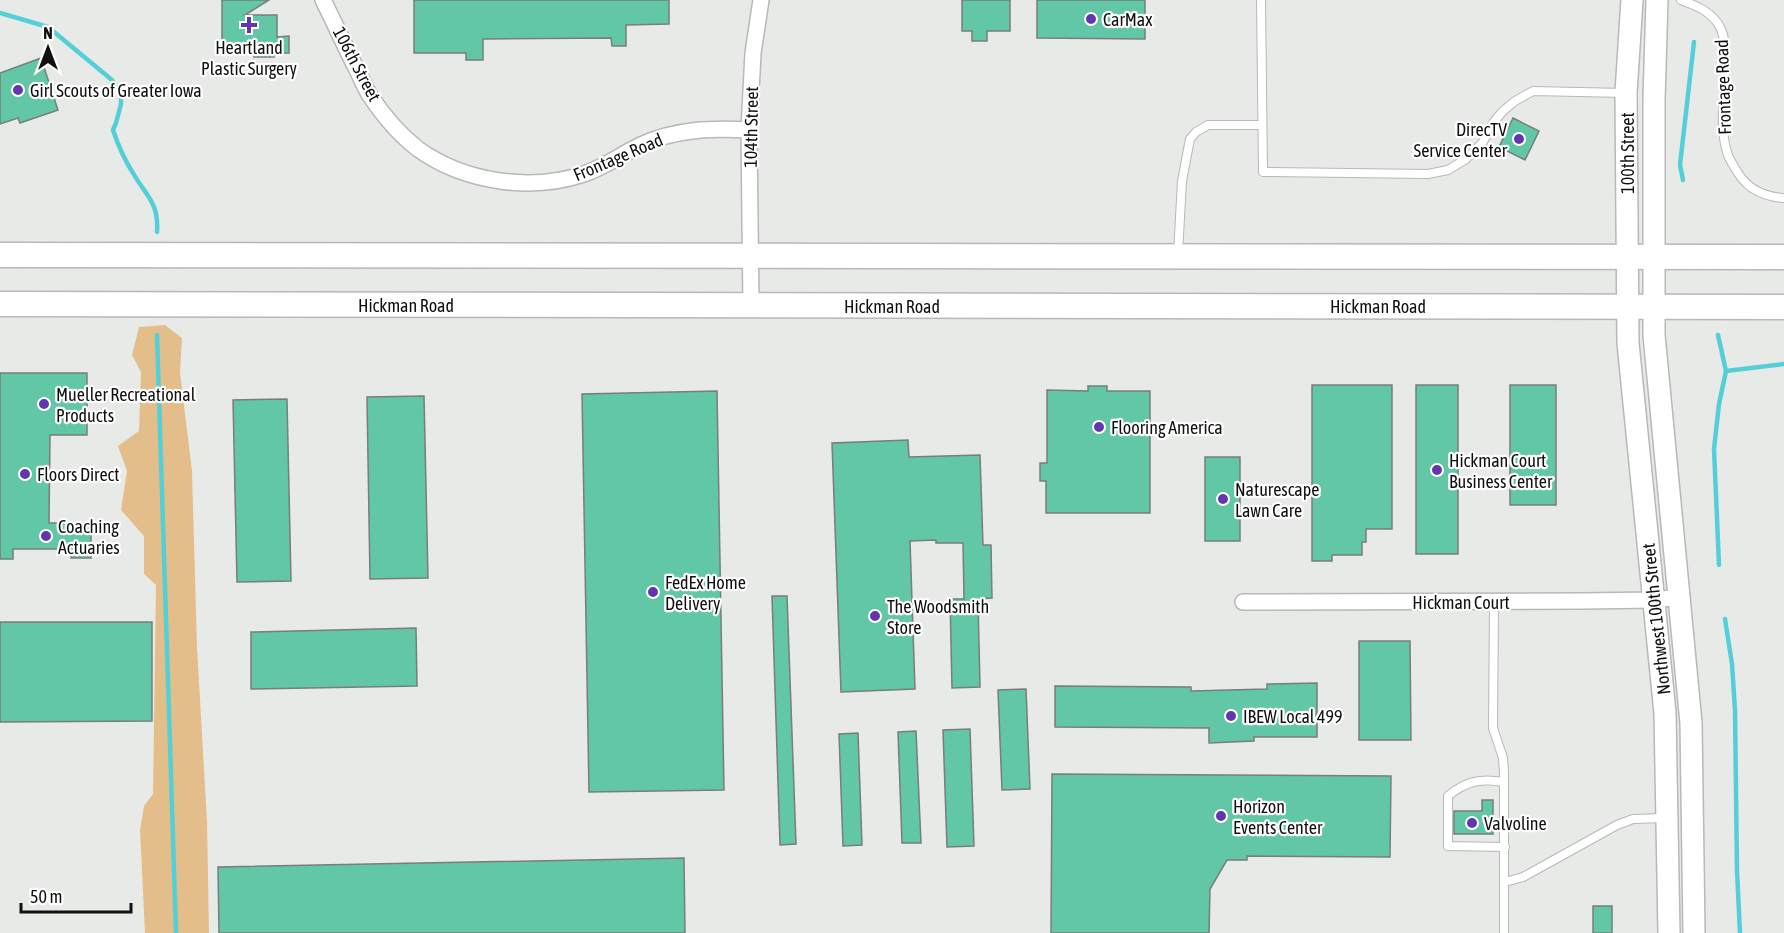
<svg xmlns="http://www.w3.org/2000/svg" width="1784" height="933" font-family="'Asap Condensed',sans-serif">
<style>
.green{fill:#e3be8b}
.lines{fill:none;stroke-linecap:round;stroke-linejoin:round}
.stream{stroke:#55cfd7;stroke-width:4.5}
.building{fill:#61c7a6;stroke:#797d7b;stroke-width:1.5}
.service-casing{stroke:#b6b9b6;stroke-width:10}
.minor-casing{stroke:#b6b9b6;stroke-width:18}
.secondary-casing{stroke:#b6b9b6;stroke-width:24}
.primary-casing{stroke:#b6b9b6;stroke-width:27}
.service{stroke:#fff;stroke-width:8}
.minor{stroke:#fff;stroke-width:15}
.secondary{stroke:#fff;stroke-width:21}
.primary{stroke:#fff;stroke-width:24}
.poi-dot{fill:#6136ae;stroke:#fff;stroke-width:2}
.labels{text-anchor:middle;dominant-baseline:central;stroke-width:4.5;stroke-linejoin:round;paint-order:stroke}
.poi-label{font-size:18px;fill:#0f100f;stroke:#fff;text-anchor:start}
.street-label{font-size:18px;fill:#0f100f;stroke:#fff}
</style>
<rect width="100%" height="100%" fill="#e8eae7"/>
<path class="green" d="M165,325L182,338L180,373L192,471L197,647L207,822L209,933H145L140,830L144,806L153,794L156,585L144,574V536L121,510L127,471L118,446L139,431L141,372L132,355L139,327Z"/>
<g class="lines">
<g class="stream">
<path d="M0,13L48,27L112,80L121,92V104L116,123L113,130C118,145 124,159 133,173C146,196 159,202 157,232"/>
<path d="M1683,180L1680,165L1694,42"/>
<path d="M157,335L176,933"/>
<path d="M1718,335L1726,371L1719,404L1714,449L1719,565"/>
<path d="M1726,371L1784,364"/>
<path d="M1725,619L1732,664L1735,710L1737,871L1740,933"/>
</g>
</g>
<g class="building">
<path d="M222,0H269L245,15H277V37L289,36V53H274V57H254V53H222Z"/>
<path d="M414,0H669V24L626,25V46H612L611,38L483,39V60H466V53H414Z"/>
<path d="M962,0H1010V31H987V41H972V31H962Z"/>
<path d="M1037,0H1145V39L1037,38Z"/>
<path d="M41,58L58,110L20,123L18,118L0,124V73Z"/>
<path d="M1513,118L1539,131L1525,160L1499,147Z"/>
<path d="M0,373H87V435H50L49,523H91V558H71V549H13V559H0Z"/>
<path d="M1312,385H1392V529H1366V542H1362V555H1332V561H1312Z"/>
<rect x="1416" y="385" width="42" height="169"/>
<rect x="1510" y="385" width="46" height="120"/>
<path d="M1088,386H1107V391H1150V513H1046V481H1040V463H1047V390L1088,391Z"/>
<path d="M717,391L724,790L589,792L582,394Z"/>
<path d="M424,396L428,578L370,579L367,397Z"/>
<path d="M287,399L291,581L237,582L233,400Z"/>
<path d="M908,440L909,457L980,455L983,545H991L992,598L978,599L980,687L952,688L950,599H964L963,543H936V540L910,541L915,689L841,692L832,443Z"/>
<rect x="1205" y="457" width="35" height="84"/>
<path d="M772,596H787L796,844L780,845Z"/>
<path d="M0,622H152V721L0,722Z"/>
<path d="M416,628L417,686L251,689V632Z"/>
<path d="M1359,641H1410L1411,740H1359Z"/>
<path d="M1317,683V737H1254V741L1209,743V728L1055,727V686L1191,687V691L1267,689V684Z"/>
<path d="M1026,689L1030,789L1002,790L998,690Z"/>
<path d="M970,729L974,846L947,847L943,730Z"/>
<path d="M916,731L921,843H902L898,732Z"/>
<path d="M858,733L862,845L843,846L839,734Z"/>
<path d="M1052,774L1391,776L1390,857L1247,856V860H1227L1210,889L1209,933H1051Z"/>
<path d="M1482,800H1493V834H1454V811H1482Z"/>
<path d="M684,858L685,933H219L218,867Z"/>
<rect x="1593" y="906" width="19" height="27"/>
</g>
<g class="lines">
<g class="service-casing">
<g id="service">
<path d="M1261,0L1263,172L1428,174L1448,170L1466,159L1483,142L1493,123L1503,111L1515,101L1533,91L1625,93"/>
<path d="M1681,0C1697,6 1713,12 1721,29C1726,40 1725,53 1725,65C1725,92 1719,127 1727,152C1729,160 1734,166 1738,173C1748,189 1765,197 1784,198"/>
<path d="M1178,254L1182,181L1190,139L1196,132L1208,125H1262"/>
<path d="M1494,602L1493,728L1503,758L1504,773V933"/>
<path d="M1504,782C1481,778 1466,781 1448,796V846L1505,847"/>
<path d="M1505,882L1523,877L1617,825L1633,819L1665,818"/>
</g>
</g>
<g class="minor-casing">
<g id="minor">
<path d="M323,0C334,22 344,44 355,66C360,75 364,86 369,94C382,114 400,135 418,149C464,182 530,192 584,174C605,167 622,154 641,145C675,129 712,128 749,130"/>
<path d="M751,306L749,130L753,53L761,0"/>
<path d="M1243,602L1583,601L1654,600L1680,597"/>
</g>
</g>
<g class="secondary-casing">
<g id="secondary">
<path d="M1632,0L1626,93L1628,343L1665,713L1669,933"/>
<path d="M1657,0L1654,100V335L1691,723L1694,933"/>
</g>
</g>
<g class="primary-casing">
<g id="primary">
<path d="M0,255L1784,257"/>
<path d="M0,304L1784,307"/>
</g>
</g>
<use href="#service" class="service"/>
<use href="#minor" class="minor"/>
<use href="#secondary" class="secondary"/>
<use href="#primary" class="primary"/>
</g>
<g class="poi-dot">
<circle cx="1091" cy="19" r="6"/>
<path d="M246 16h6v6h6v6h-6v6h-6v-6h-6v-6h6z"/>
<circle cx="18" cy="90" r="6"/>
<circle cx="1519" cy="139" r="6"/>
<circle cx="44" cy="404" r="6"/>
<circle cx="1099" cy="427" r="6"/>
<circle cx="1437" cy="470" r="6"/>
<circle cx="25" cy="474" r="6"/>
<circle cx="1223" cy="499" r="6"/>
<circle cx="46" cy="536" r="6"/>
<circle cx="653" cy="592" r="6"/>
<circle cx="875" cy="616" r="6"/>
<circle cx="1231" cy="716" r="6"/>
<circle cx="1221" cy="816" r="6"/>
<circle cx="1472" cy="823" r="6"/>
</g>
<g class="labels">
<g class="poi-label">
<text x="1103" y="19">CarMax</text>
<text x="249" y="47" text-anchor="middle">Heartland<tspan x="249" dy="21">Plastic Surgery</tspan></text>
<text x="30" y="90">Girl Scouts of Greater Iowa</text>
<text x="1507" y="129" text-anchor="end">DirecTV<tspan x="1507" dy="21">Service Center</tspan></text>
<text x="56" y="394">Mueller Recreational<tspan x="56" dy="21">Products</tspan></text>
<text x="1111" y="427">Flooring America</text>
<text x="1449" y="460">Hickman Court<tspan x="1449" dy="21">Business Center</tspan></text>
<text x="37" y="474">Floors Direct</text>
<text x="1235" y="489">Naturescape<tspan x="1235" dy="21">Lawn Care</tspan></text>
<text x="58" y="526">Coaching<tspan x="58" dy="21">Actuaries</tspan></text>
<text x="665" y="582">FedEx Home<tspan x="665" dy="21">Delivery</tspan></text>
<text x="887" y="606">The Woodsmith<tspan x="887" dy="21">Store</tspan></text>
<text x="1243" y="716">IBEW Local 499</text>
<text x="1233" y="806">Horizon<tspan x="1233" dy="21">Events Center</tspan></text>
<text x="1484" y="823">Valvoline</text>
</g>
<g class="street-label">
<text transform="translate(357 64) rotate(62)">106th Street</text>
<text transform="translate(1723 87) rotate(-92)">Frontage Road</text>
<text transform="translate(751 127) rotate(-89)">104th Street</text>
<text transform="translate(1627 153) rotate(-90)">100th Street</text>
<text transform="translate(618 157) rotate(-23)">Frontage Road</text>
<text x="406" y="305">Hickman Road</text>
<text x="892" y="306">Hickman Road</text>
<text x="1378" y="306">Hickman Road</text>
<text x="1461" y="602">Hickman Court</text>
<text transform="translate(1656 619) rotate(-96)">Northwest 100th Street</text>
</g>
</g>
<g transform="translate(48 48)" stroke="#ffffff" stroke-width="4.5" paint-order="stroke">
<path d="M0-4.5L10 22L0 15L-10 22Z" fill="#0f100f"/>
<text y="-9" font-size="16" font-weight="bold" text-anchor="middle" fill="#0f100f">N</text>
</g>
<path d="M21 903v9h110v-9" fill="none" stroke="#0f100f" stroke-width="3"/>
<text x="30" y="903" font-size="18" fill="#0f100f" stroke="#ffffff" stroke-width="4.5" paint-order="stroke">50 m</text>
</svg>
